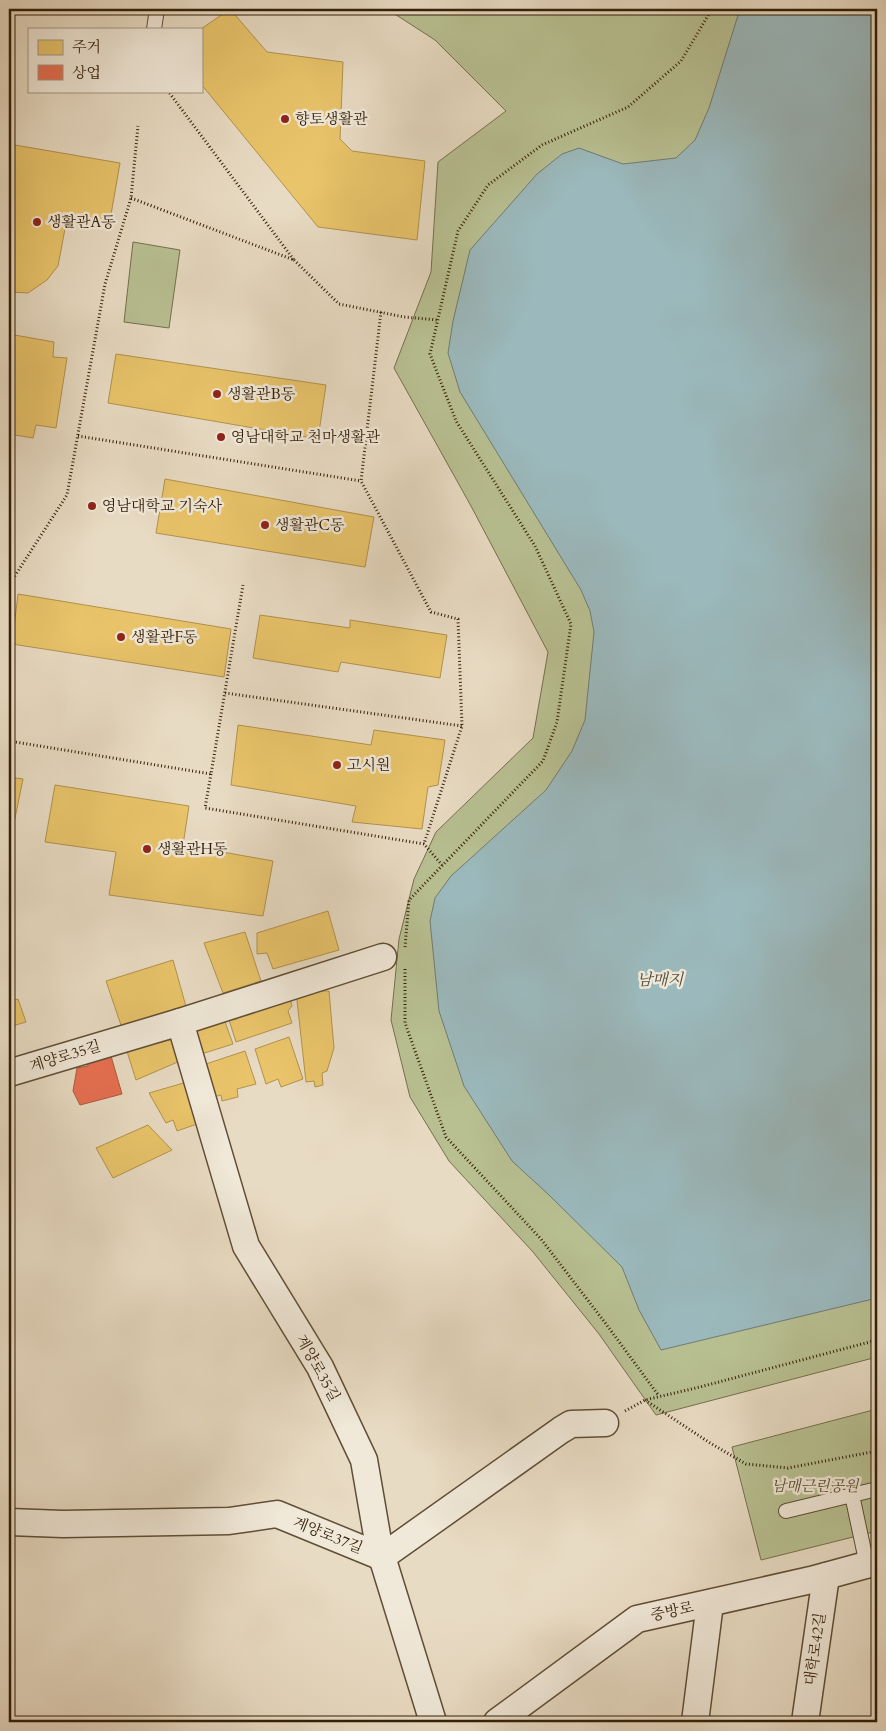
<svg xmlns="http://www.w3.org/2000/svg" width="886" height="1731" font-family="Cardo,'Noto Serif KR',serif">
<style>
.green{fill:#b8c092;stroke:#76704c}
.water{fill:#9bb9bd;stroke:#717b74}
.homes{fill:#e9c46a;stroke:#b2924c}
.shops{fill:#e76f51;stroke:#b1573b}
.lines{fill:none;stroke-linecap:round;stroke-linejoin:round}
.lane-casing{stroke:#604e36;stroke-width:16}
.street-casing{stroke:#604e36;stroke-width:29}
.path{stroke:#331f07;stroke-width:3;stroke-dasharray:1 2.5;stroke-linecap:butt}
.lane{stroke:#f0e8d8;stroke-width:14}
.street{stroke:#f0e8d8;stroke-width:26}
.poi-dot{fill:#8f2418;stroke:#f0e8d8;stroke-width:2}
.labels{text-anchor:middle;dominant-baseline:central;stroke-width:5;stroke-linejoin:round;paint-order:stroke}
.poi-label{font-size:15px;fill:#331f07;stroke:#f0e8d8;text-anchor:start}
.street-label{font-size:15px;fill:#331f07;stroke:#f0e8d8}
.park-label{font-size:15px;font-style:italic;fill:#5b4f31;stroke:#f0e8d8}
.water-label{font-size:16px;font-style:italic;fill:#524d3e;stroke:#f0e8d8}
</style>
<rect width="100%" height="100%" fill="#e8dbc3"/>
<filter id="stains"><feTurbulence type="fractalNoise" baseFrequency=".004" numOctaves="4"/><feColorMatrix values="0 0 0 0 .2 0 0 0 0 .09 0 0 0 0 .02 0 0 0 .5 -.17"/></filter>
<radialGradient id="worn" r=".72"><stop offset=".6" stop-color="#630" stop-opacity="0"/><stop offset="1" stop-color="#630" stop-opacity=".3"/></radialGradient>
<g class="green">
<path d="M387,9H877V1357L656,1415L599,1334L533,1252L449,1161L410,1097L391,1020L399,939L414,879L436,832L533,738L548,652L471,506L394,368L431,272L438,162L506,111L435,40Z"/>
<path d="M133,242L180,250L169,328L124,322Z"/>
<path d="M877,1409V1531L761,1560L732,1447Z"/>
</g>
<path class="water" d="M740,9H877V1298L661,1350L639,1310L622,1267L549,1195L512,1161L464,1086L439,1011L430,921L435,898L451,876L546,790L572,751L585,720L594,632L590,611L581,590L460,392L448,353L453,321L470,250L537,174L562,154L579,148L623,164L676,158L695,140L709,108Z"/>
<g class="homes">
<path d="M230,9L267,52L343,62L340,139L352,151L425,161L417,240L318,227L201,84V29Z"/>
<path d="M9,144L120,163L109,226L67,218L58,266L47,280L28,293L9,292Z"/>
<path d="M9,334L54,342L53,357L67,358L56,428L36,425L33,438L9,434Z"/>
<path d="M116,354L326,385L318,439L108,403Z"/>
<path d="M165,479L374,517L365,567L156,533Z"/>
<path d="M18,594L231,629L224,677L12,644Z"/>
<path d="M260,615L350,628V620L447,635L440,678L341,662L338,672L253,658Z"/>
<path d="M238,725L371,745L374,730L445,740L438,785L428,787L422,829L352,822L356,806L231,785Z"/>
<path d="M9,777L23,779L13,828H9Z"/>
<path d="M55,785L189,806L183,845L273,861L263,916L109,895L116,852L45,842Z"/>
<path d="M328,911L339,950L273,969L267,953L257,954V933Z"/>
<path d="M245,932L261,981L223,993L204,943Z"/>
<path d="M173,960L187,1010L122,1028L106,981Z"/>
<path d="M296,991H329L334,1048L327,1071L322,1073L323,1085L315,1087L314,1081L306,1082Z"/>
<path d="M289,995L292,1006L288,1011L292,1023L236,1042L229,1020L237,1019L235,1012Z"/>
<path d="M18,999L26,1022L9,1027V1002Z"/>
<path d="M222,1014L233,1044L195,1056L193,1022Z"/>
<path d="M154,1036L158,1043L173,1039L180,1061L136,1080L125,1045Z"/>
<path d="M289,1037L303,1079L281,1087L278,1079L266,1084L255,1049Z"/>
<path d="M245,1051L256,1084L237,1089L238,1097L222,1101L221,1095L210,1098L200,1066Z"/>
<path d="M187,1082L200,1123L177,1131L173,1120L166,1123L149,1093Z"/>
<path d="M148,1125L172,1150L113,1178L96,1148Z"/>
</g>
<path class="shops" d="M102,1054L104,1058L111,1056L122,1094L80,1105L73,1091L77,1068L88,1066L85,1059Z"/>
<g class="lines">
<g class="lane-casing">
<g id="lane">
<path d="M154,29L157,9"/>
<path d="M852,1495L867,1565"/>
<path d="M786,1511L877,1489"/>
</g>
</g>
<g class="street-casing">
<g id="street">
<path d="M180,1022L246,1246L320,1367L364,1460L379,1547L433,1722"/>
<path d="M9,1073L180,1022L383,957"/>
<path d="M9,1522L63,1524L229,1521L277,1514L382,1557L561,1430L571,1424L605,1423"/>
<path d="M497,1722L637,1619L811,1580L877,1562"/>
<path d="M695,1722L710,1603"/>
<path d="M805,1722L826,1576"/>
</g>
</g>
<g class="path">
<path d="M131,198L294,260L168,91"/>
<path d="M294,260L339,304L404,317L438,320"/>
<path d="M381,312L361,481L431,612L458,619L462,726L424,844"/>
<path d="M78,436L361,481"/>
<path d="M9,585L67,495L105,284L131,198L138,126"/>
<path d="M225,693L462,726"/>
<path d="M9,741L211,774L243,585"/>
<path d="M211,774L205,808L424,844L442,865"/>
<path d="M405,947L409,900L543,761L557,722L571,624L535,546L456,421L430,354L458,231L488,185L542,145L628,107L681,61L712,9"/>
<path d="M405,969V1023L446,1137L541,1239L606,1324L659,1396"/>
<path d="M645,1400L710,1443L746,1464L788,1468L877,1451"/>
<path d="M625,1411L645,1400L700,1387L877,1340"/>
</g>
<use href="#lane" class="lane"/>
<use href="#street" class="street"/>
</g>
<g class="poi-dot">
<circle cx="285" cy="119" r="5"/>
<circle cx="37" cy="222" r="5"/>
<circle cx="217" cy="394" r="5"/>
<circle cx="221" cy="437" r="5"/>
<circle cx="92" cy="506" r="5"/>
<circle cx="265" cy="525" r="5"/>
<circle cx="121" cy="637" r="5"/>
<circle cx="337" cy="765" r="5"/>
<circle cx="147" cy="849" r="5"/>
</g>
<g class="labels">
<g class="poi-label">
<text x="295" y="119">향토생활관</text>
<text x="47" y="222">생활관A동</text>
<text x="227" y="394">생활관B동</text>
<text x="231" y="437">영남대학교 천마생활관</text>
<text x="102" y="506">영남대학교 기숙사</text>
<text x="275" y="525">생활관C동</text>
<text x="131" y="637">생활관F동</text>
<text x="347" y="765">고시원</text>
<text x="157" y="849">생활관H동</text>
</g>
<g class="street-label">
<text transform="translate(65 1056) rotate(-17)">계양로35길</text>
<text transform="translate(318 1368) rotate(61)">계양로35길</text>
<text transform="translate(328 1535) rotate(22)">계양로37길</text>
<text transform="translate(672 1611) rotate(-12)">중방로</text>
<text transform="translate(815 1649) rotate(-82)">대학로42길</text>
</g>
<g class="park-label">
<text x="815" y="1486">남매근린공원</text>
</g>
<g class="water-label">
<text x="660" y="980">남매지</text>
</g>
</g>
<rect width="886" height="1731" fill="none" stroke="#e8dbc3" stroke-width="30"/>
<rect x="10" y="10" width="866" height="1711" fill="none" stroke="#331f07" stroke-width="2.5"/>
<rect x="15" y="15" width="856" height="1701" fill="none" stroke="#331f07"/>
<rect x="28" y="28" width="175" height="65" fill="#f0e8d8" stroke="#a49884"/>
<rect x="38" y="40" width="25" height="15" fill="#e9c46a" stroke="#a49884"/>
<text x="72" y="52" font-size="15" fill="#331f07">주거</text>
<rect x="38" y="65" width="25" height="15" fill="#e76f51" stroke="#a49884"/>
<text x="72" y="78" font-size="15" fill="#331f07">상업</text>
<rect width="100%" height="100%" filter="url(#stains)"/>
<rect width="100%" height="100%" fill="url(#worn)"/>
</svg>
